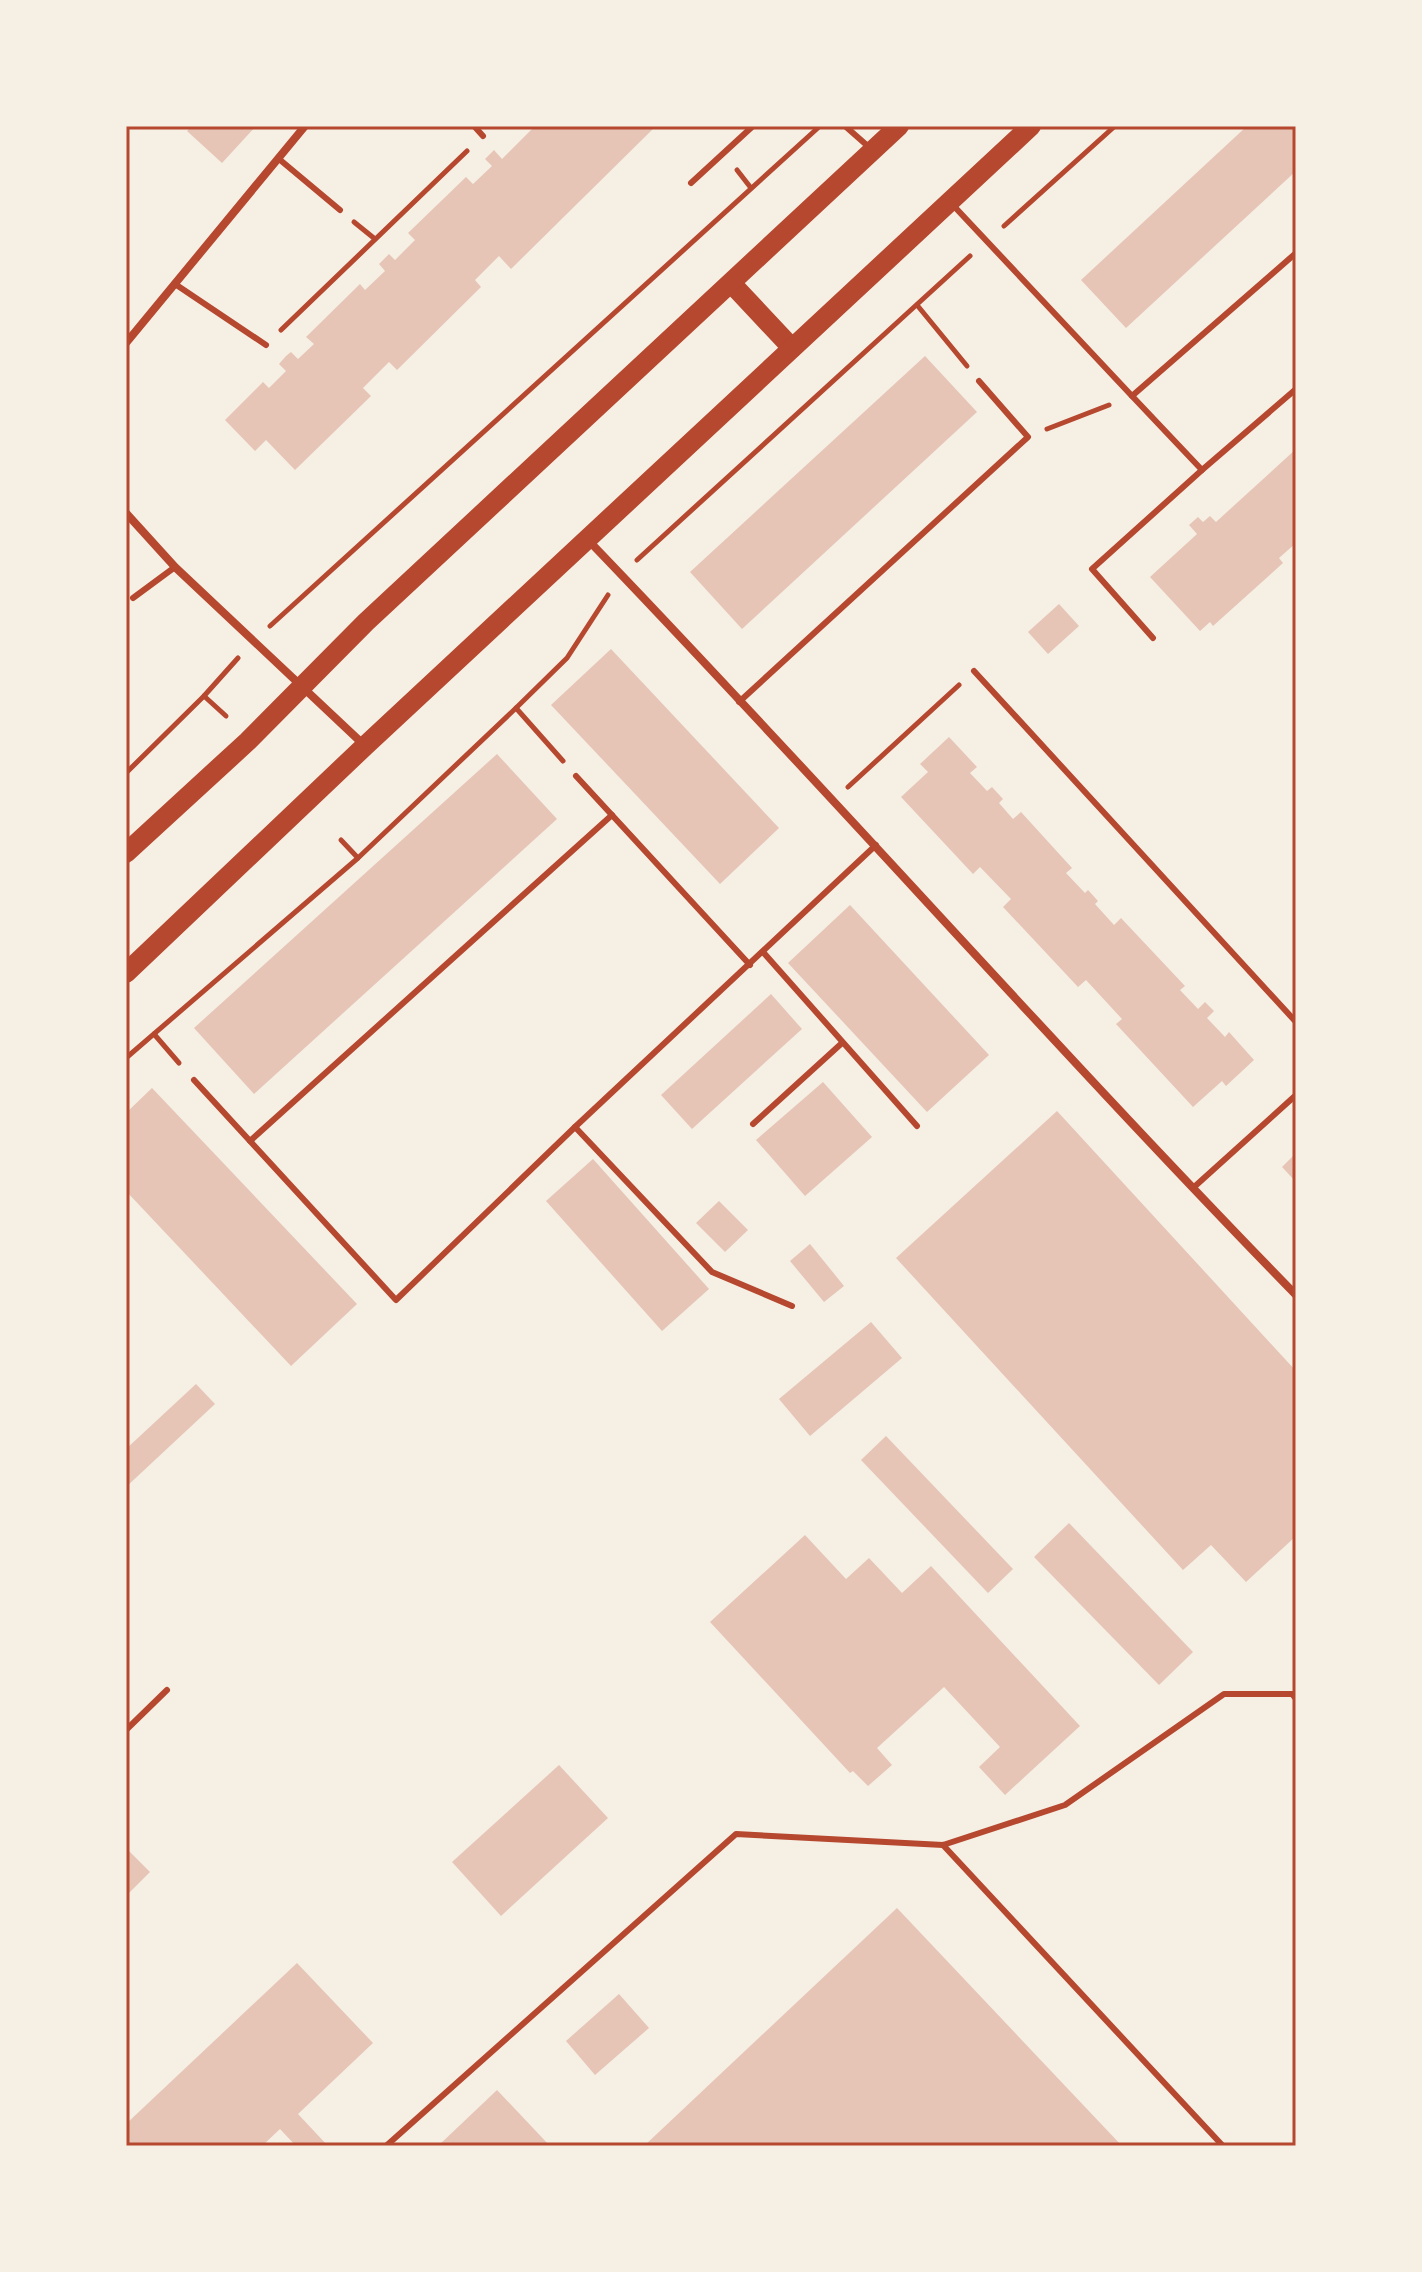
<svg xmlns="http://www.w3.org/2000/svg" width="1422" height="2272" font-family="Rubik,sans-serif">
<style>
.building{fill:#e6c5b7}
.lines{fill:none;stroke-linecap:round;stroke-linejoin:round}
.path{stroke:#b5482f;stroke-width:5}
.service{stroke:#b5482f;stroke-width:6}
.minor{stroke:#b5482f;stroke-width:8}
.primary{stroke:#b5482f;stroke-width:20}
.neatline{fill:none;stroke:#b5482f;stroke-width:3}
</style>
<rect width="100%" height="100%" fill="#f6efe4"/>
<g class="building">
<path d="M192,126H256L222,163L187,131Z"/>
<path d="M529,126H656L511,269L499,256L475,280L481,287L397,370L389,362L363,388L371,396L295,470L266,440L255,451L225,420L263,382L269,388L286,371L279,364L286,356L291,352L298,359L314,344L306,337L360,284L365,290L385,271L379,264L389,254L395,260L415,240L408,233L466,177L473,184L492,166L485,159L494,150L502,159L532,129Z"/>
<path d="M1247,126H1296V171L1126,328L1081,280Z"/>
<path d="M925,356L977,412L742,629L690,572Z"/>
<path d="M1296,449V543L1279,558L1283,563L1213,626L1210,622L1200,631L1150,577L1197,534L1189,525L1198,517L1203,522L1210,516L1216,522Z"/>
<path d="M1059,604L1079,626L1048,654L1028,632Z"/>
<path d="M611,649L779,828L720,884L551,705Z"/>
<path d="M949,737L977,767L970,773L987,791L992,787L1003,799L999,803L1013,819L1021,812L1072,868L1066,873L1085,893L1088,890L1098,901L1095,904L1114,925L1121,918L1185,986L1180,990L1198,1009L1205,1002L1214,1011L1207,1018L1225,1037L1229,1032L1254,1060L1226,1086L1222,1081L1193,1107L1116,1024L1122,1019L1086,980L1078,987L1003,907L1011,899L980,867L973,874L901,797L928,772L920,764Z"/>
<path d="M497,754L557,819L254,1094L194,1028Z"/>
<path d="M850,905L989,1055L927,1112L788,963Z"/>
<path d="M771,994L802,1029L692,1129L661,1095Z"/>
<path d="M823,1082L872,1137L805,1196L756,1140Z"/>
<path d="M152,1088L357,1304L291,1366L126,1191V1113Z"/>
<path d="M1057,1111L1296,1371V1536L1246,1582L1211,1545L1183,1570L896,1258Z"/>
<path d="M1296,1153V1182L1282,1167Z"/>
<path d="M593,1159L709,1289L662,1331L546,1201Z"/>
<path d="M719,1201L748,1230L725,1252L696,1223Z"/>
<path d="M810,1244L844,1286L824,1302L790,1261Z"/>
<path d="M871,1322L902,1358L810,1436L779,1399Z"/>
<path d="M196,1384L215,1404L126,1487V1449Z"/>
<path d="M886,1436L1013,1569L988,1593L861,1460Z"/>
<path d="M1069,1523L1193,1652L1159,1685L1034,1557Z"/>
<path d="M805,1535L846,1579L869,1558L902,1593L931,1566L1080,1726L1005,1795L979,1767L1000,1747L944,1687L877,1748L892,1765L868,1786L853,1771L850,1773L710,1622Z"/>
<path d="M559,1765L608,1818L501,1916L452,1862Z"/>
<path d="M126,1848L150,1872L126,1896Z"/>
<path d="M897,1908L1122,2146H644Z"/>
<path d="M297,1963L373,2043L298,2114L328,2146H296L280,2129L262,2146H126V2124Z"/>
<path d="M619,1994L649,2028L595,2075L566,2041Z"/>
<path d="M497,2090L550,2146H438Z"/>
</g>
<g class="lines">
<g class="path">
<path d="M737,170L751,188"/>
<path d="M354,222L375,239"/>
<path d="M1004,226L1115,126"/>
<path d="M917,305L967,366"/>
<path d="M281,330L467,151"/>
<path d="M1047,429L1109,405"/>
<path d="M637,560L970,256"/>
<path d="M270,626L820,126"/>
<path d="M204,696L226,716"/>
<path d="M516,708L563,761"/>
<path d="M126,773L204,696L238,658"/>
<path d="M848,787L959,685"/>
<path d="M341,840L358,858"/>
<path d="M154,1034L179,1063"/>
<path d="M126,1058L358,858L516,708L567,658L608,595"/>
</g>
<g class="service">
<path d="M474,126L483,136"/>
<path d="M845,126L870,148"/>
<path d="M279,159L340,210"/>
<path d="M691,183L753,126"/>
<path d="M951,203L1132,396"/>
<path d="M1296,253L1132,396L1202,470L1296,389"/>
<path d="M175,284L266,345"/>
<path d="M133,598L175,567"/>
<path d="M1153,638L1092,569L1202,470"/>
<path d="M974,671L1296,1022"/>
<path d="M739,702L1028,437L979,381"/>
<path d="M576,776L750,965"/>
<path d="M612,815L250,1141L396,1300L575,1127L876,845"/>
<path d="M763,952L917,1126"/>
<path d="M194,1080L250,1141"/>
<path d="M753,1124L842,1043"/>
<path d="M575,1127L712,1272L792,1306"/>
<path d="M1193,1188L1296,1095"/>
<path d="M126,1730L167,1690"/>
<path d="M943,1845L1223,2146"/>
<path d="M386,2146L736,1834L943,1845L1065,1805L1224,1694H1292L1296,1699"/>
</g>
<g class="minor">
<path d="M126,343L305,126"/>
<path d="M126,513L175,567L363,744"/>
<path d="M588,540C827,788 1055,1048 1296,1295"/>
</g>
<g class="primary">
<path d="M732,284L792,348"/>
<path d="M126,853L248,741L366,622L899,126"/>
<path d="M126,973L365,746L1031,126"/>
</g>
</g>
<rect width="1422" height="2272" fill="none" stroke="#f6efe4" stroke-width="256"/>
<rect x="128" y="128" width="1166" height="2016" class="neatline"/>
</svg>
